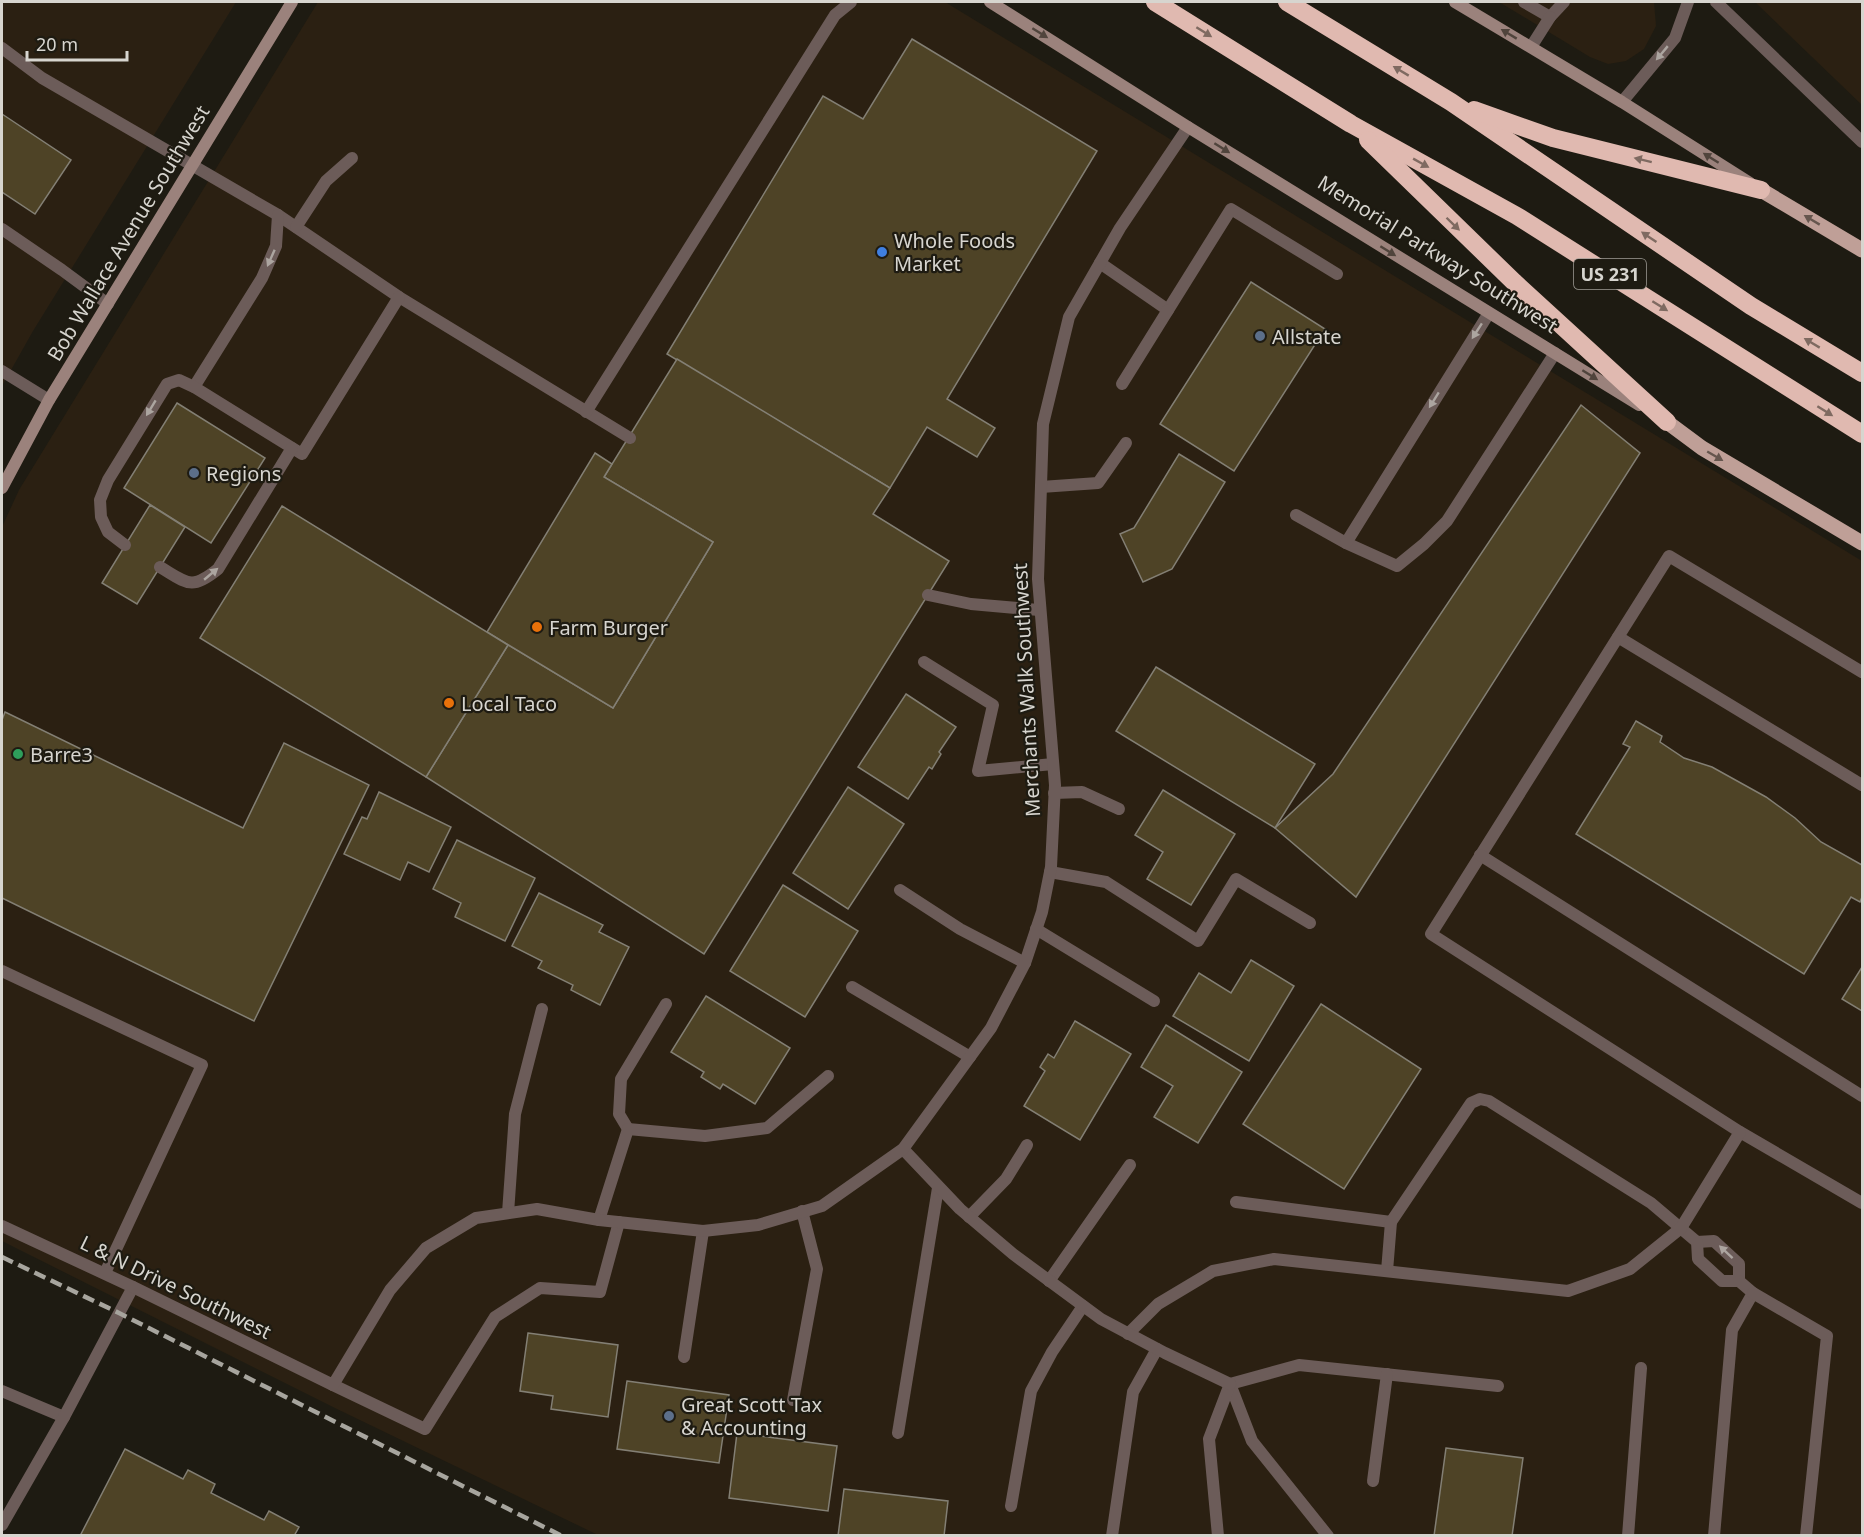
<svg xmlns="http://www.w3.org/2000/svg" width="1864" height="1537" font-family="'Noto Sans',sans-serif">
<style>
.commercial{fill:#2b2012}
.building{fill:#4e4326;stroke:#837f74;stroke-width:1.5}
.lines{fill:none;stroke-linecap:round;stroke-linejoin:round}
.service{stroke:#6c5c59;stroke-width:12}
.minor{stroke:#6c5c59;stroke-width:12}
.secondary{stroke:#9b827c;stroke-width:12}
.primary{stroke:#bf9f97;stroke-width:15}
.motorway{stroke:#e0b9b0;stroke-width:18}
.rail{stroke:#a7a59e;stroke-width:4.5;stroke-dasharray:12 6;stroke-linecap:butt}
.oneway{fill:#7f6a61}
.oneway2{fill:#50443c}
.oneway3{fill:#aca5a0}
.oneway4{fill:#66564e}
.shop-dot{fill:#3f7fe0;stroke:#1e1b12;stroke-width:2}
.service-dot{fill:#5c6f8a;stroke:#1e1b12;stroke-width:2}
.food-dot{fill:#e8710a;stroke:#1e1b12;stroke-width:2}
.leisure-dot{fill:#2e9e5b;stroke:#1e1b12;stroke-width:2}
.labels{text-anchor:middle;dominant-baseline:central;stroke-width:4.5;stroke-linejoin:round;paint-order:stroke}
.shield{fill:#1e1b12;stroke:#a09d96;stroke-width:1.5}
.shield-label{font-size:18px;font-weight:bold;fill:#d7d5cf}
.street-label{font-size:20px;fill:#d7d5cf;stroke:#1e1b12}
.poi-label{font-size:20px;fill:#d7d5cf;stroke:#1e1b12;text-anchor:start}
</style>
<rect width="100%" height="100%" fill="#1e1b12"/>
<g class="commercial">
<path d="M2,2H236L33,331L2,386Z"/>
<path d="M318,2H945L1862,561V1535H598L337,1409L2,1241V527L19,490Z"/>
<path d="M1499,2H1654L1656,26L1644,49L1626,61L1608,64L1590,57Z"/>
<path d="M1755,2H1862V105Z"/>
</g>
<g class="building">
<path d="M912,39L1097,151L947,399L995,428L977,457L927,427L890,488L667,354L823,96L863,119Z"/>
<path d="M2,114L71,160L35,214L2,192Z"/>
<path d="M1251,282L1325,329L1234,471L1160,424Z"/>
<path d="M677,359L890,488L873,514L949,561L704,954L426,777L508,645L613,708L713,542L604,477Z"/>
<path d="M177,403L265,458L211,543L124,488Z"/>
<path d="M1581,405L1640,453L1356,897L1275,828L1333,774Z"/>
<path d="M595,453L612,464L604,477L713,542L613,708L487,632Z"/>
<path d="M1179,454L1225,482L1172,569L1143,582L1120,534L1134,528Z"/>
<path d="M150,505L185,527L137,604L102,583Z"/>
<path d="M282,506L508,645L426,777L200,638Z"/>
<path d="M1156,667L1315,764L1275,828L1116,731Z"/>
<path d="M906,694L956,727L939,752L941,754L932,769L929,767L908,799L858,767Z"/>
<path d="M5,712L243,828L284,743L369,785L254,1021L2,898V720Z"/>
<path d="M1636,721L1662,736L1660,742L1684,758L1712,767L1766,797L1795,818L1821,842L1862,865V897L1860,902L1851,897L1804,974L1576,834L1630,747L1623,744Z"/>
<path d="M848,787L904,824L848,909L793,873Z"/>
<path d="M1163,790L1235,834L1191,905L1147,879L1163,852L1135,835Z"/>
<path d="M379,792L451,827L429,872L408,862L400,880L344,854L362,817L367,819Z"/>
<path d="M457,840L535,878L505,941L455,917L461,903L433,889Z"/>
<path d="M783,885L858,931L805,1017L730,971Z"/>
<path d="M539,893L603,925L599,932L629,947L600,1005L571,990L573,985L538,968L542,961L512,946Z"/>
<path d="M1251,960L1294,986L1249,1061L1173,1016L1199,973L1231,993Z"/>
<path d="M1862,967V1011L1842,999Z"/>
<path d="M706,996L790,1048L755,1104L723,1084L720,1089L701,1077L704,1072L671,1052Z"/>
<path d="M1321,1004L1421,1069L1344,1189L1243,1124Z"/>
<path d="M1075,1021L1131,1054L1080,1140L1024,1106L1045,1071L1040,1067L1048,1054L1054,1058Z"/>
<path d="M1166,1025L1242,1072L1198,1143L1154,1117L1173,1086L1141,1067Z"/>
<path d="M528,1333L618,1345L608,1417L551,1409L553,1396L520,1391Z"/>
<path d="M627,1381L729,1395L719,1463L617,1449Z"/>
<path d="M737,1433L837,1446L828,1511L729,1498Z"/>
<path d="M1446,1448L1523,1458L1512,1536H1434Z"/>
<path d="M125,1449L183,1479L188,1470L215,1484L211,1493L264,1520L269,1511L299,1527L294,1536H80Z"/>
<path d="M844,1489L948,1501L944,1536H838Z"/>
</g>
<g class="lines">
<g class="service">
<path d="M1524,2L1550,17L1564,2"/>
<path d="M1531,47L1550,17"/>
<path d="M2,48L42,78L278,215L399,297L630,438"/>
<path d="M296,227L326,181L352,158"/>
<path d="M2,229L62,270L108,304"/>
<path d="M1100,263L1168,310L1231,209L1337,274"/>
<path d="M2,371L49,400"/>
<path d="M1122,384L1168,310"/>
<path d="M194,387L262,278L276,246L278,215"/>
<path d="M586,412L835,15L851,2"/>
<path d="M1041,487L1098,483L1126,443"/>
<path d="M1296,515L1346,543L1397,566L1424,544L1447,521L1555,353"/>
<path d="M1346,543L1489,313"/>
<path d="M125,545L108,532L101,517L100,500L108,480L167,384L179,380L194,387L302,454L399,297"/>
<path d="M160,567C187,583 191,591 218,569L292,448"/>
<path d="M928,595L971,604L1039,610"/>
<path d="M1618,637L1862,785"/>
<path d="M924,662L993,705L978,771L1053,764"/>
<path d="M1862,672L1669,556L1431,934L1740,1132L1862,1203"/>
<path d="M1054,793L1082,792L1119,809"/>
<path d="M1480,855L1862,1096"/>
<path d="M1050,872L1106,882L1198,941L1236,879L1310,923"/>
<path d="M900,890L960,929L1025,963"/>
<path d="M1036,929L1154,1001"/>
<path d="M2,971L202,1065L105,1273"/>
<path d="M852,987L970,1057"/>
<path d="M628,1129L619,1114L621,1079L666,1004"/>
<path d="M1236,1202L1391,1222"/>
<path d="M508,1213L515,1114L542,1009"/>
<path d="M969,1217L1006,1179L1027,1145"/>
<path d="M599,1220L628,1129L705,1136L767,1128L828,1076"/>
<path d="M1697,1242L1714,1241L1739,1264V1281"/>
<path d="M1387,1271L1391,1222L1471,1103L1480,1099L1489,1101L1651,1203L1697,1242L1698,1259L1722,1281H1739L1753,1293L1732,1330L1714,1536"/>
<path d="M1049,1281L1130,1165"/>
<path d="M1753,1293L1827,1336L1806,1536"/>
<path d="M1128,1334L1158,1304L1213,1271L1274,1259L1568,1291L1630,1269L1681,1228L1740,1132"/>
<path d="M684,1357L703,1231"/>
<path d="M1230,1384L1299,1365L1498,1386"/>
<path d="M1230,1384L1252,1441L1328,1536"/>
<path d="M333,1385L425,1429L495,1317L540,1288L600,1292L619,1222"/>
<path d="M2,1391L64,1417"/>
<path d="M793,1400L817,1269L802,1211"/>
<path d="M898,1433L938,1188"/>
<path d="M1373,1481L1387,1374"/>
<path d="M1011,1506L1031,1391L1052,1352L1083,1306"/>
<path d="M2,1525L64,1417L133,1287"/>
<path d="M1112,1536L1133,1392L1157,1349"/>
<path d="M1218,1536L1209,1439L1230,1384"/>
<path d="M1628,1536L1641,1368"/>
</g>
<g class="minor">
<path d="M1716,2L1862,142"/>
<path d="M1622,102L1675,38L1688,2"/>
<path d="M903,1149L960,1209L1013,1254L1101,1319L1165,1353L1230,1384"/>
<path d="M2,1226L133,1287L333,1385L390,1290L426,1248L476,1218L537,1209L599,1220L703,1231L758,1225L822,1206L903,1149L991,1028L1025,963L1042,912L1051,867L1055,785L1038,579L1043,424L1069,317L1120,228L1188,127"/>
</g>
<g class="secondary">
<path d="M990,2L1188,127L1639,405"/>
<path d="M1455,2L1622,102L1750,183"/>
<path d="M2,488L49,400L292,2"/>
</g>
<g class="primary">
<path d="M1761,190L1862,250"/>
<path d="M1667,422L1702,448L1862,543"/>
</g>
<g class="motorway">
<path d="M1155,2L1351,124L1517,216L1862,434"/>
<path d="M1287,2L1451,102L1751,306L1862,373"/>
<path d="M1474,110L1553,138L1761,190"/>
<path d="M1368,140L1514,282L1667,422"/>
</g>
<path class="rail" d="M2,1257L119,1313L562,1536"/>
</g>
<defs><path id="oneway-solid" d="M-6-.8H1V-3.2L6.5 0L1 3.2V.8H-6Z" transform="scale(1.5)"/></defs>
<g class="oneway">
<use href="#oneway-solid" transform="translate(1204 32) rotate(32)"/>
<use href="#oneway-solid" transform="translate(1401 71) rotate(-149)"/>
<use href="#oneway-solid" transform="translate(1643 160) rotate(-166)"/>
<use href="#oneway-solid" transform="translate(1421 163) rotate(29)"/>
<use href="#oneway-solid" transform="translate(1453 224) rotate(44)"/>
<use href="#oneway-solid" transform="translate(1649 237) rotate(-146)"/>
<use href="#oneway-solid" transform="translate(1660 306) rotate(32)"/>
<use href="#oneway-solid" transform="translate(1812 343) rotate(-149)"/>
<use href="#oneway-solid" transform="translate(1825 411) rotate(32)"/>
</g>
<g class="oneway2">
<use href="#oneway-solid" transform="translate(1040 33) rotate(32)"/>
<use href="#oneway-solid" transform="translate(1509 34) rotate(-149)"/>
<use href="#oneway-solid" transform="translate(1222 148) rotate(32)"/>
<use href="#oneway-solid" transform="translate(1711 158) rotate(-148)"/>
<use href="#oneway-solid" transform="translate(1388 251) rotate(32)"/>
<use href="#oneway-solid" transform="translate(1590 375) rotate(32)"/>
</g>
<g class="oneway3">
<use href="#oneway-solid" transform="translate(1662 53) rotate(130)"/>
<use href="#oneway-solid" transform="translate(271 258) rotate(114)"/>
<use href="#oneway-solid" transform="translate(1477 331) rotate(123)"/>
<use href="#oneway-solid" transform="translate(1434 400) rotate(122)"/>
<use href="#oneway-solid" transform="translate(151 408) rotate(121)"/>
<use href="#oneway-solid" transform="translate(211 574) rotate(-40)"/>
<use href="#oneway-solid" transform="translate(1726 1252) rotate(-137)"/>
</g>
<g class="oneway4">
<use href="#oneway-solid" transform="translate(1812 220) rotate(-149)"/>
<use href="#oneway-solid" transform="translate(1715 456) rotate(30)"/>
</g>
<circle class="shop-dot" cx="882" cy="252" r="6"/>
<g class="service-dot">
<circle cx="1260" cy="336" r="6"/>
<circle cx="194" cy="473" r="6"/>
<circle cx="669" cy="1416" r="6"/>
</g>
<g class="food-dot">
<circle cx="537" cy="627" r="6"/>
<circle cx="449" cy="703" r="6"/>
</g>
<circle class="leisure-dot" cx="18" cy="754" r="6"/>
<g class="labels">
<rect class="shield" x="1574" y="259" width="72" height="30" rx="4.5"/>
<g class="shield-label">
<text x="1610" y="274">US 231</text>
</g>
<g class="street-label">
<text transform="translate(128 233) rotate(-59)">Bob Wallace Avenue Southwest</text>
<text transform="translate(1438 254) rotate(32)">Memorial Parkway Southwest</text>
<text transform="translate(1026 690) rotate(-93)">Merchants Walk Southwest</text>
<text transform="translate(176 1287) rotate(26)">L &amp; N Drive Southwest</text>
</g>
<g class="poi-label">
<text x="894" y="240">Whole Foods<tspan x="894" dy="23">Market</tspan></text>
<text x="1272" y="336">Allstate</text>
<text x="206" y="473">Regions</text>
<text x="549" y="627">Farm Burger</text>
<text x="461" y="703">Local Taco</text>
<text x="30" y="754">Barre3</text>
<text x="681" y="1404">Great Scott Tax<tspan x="681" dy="23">&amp; Accounting</tspan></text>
</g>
</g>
<rect width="1864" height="1537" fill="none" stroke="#d7d5cf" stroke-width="6"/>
<path d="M27 51v9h100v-9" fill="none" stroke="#d7d5cf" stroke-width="3"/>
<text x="36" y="51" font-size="18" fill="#d7d5cf" stroke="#1e1b12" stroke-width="4.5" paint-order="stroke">20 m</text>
</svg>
